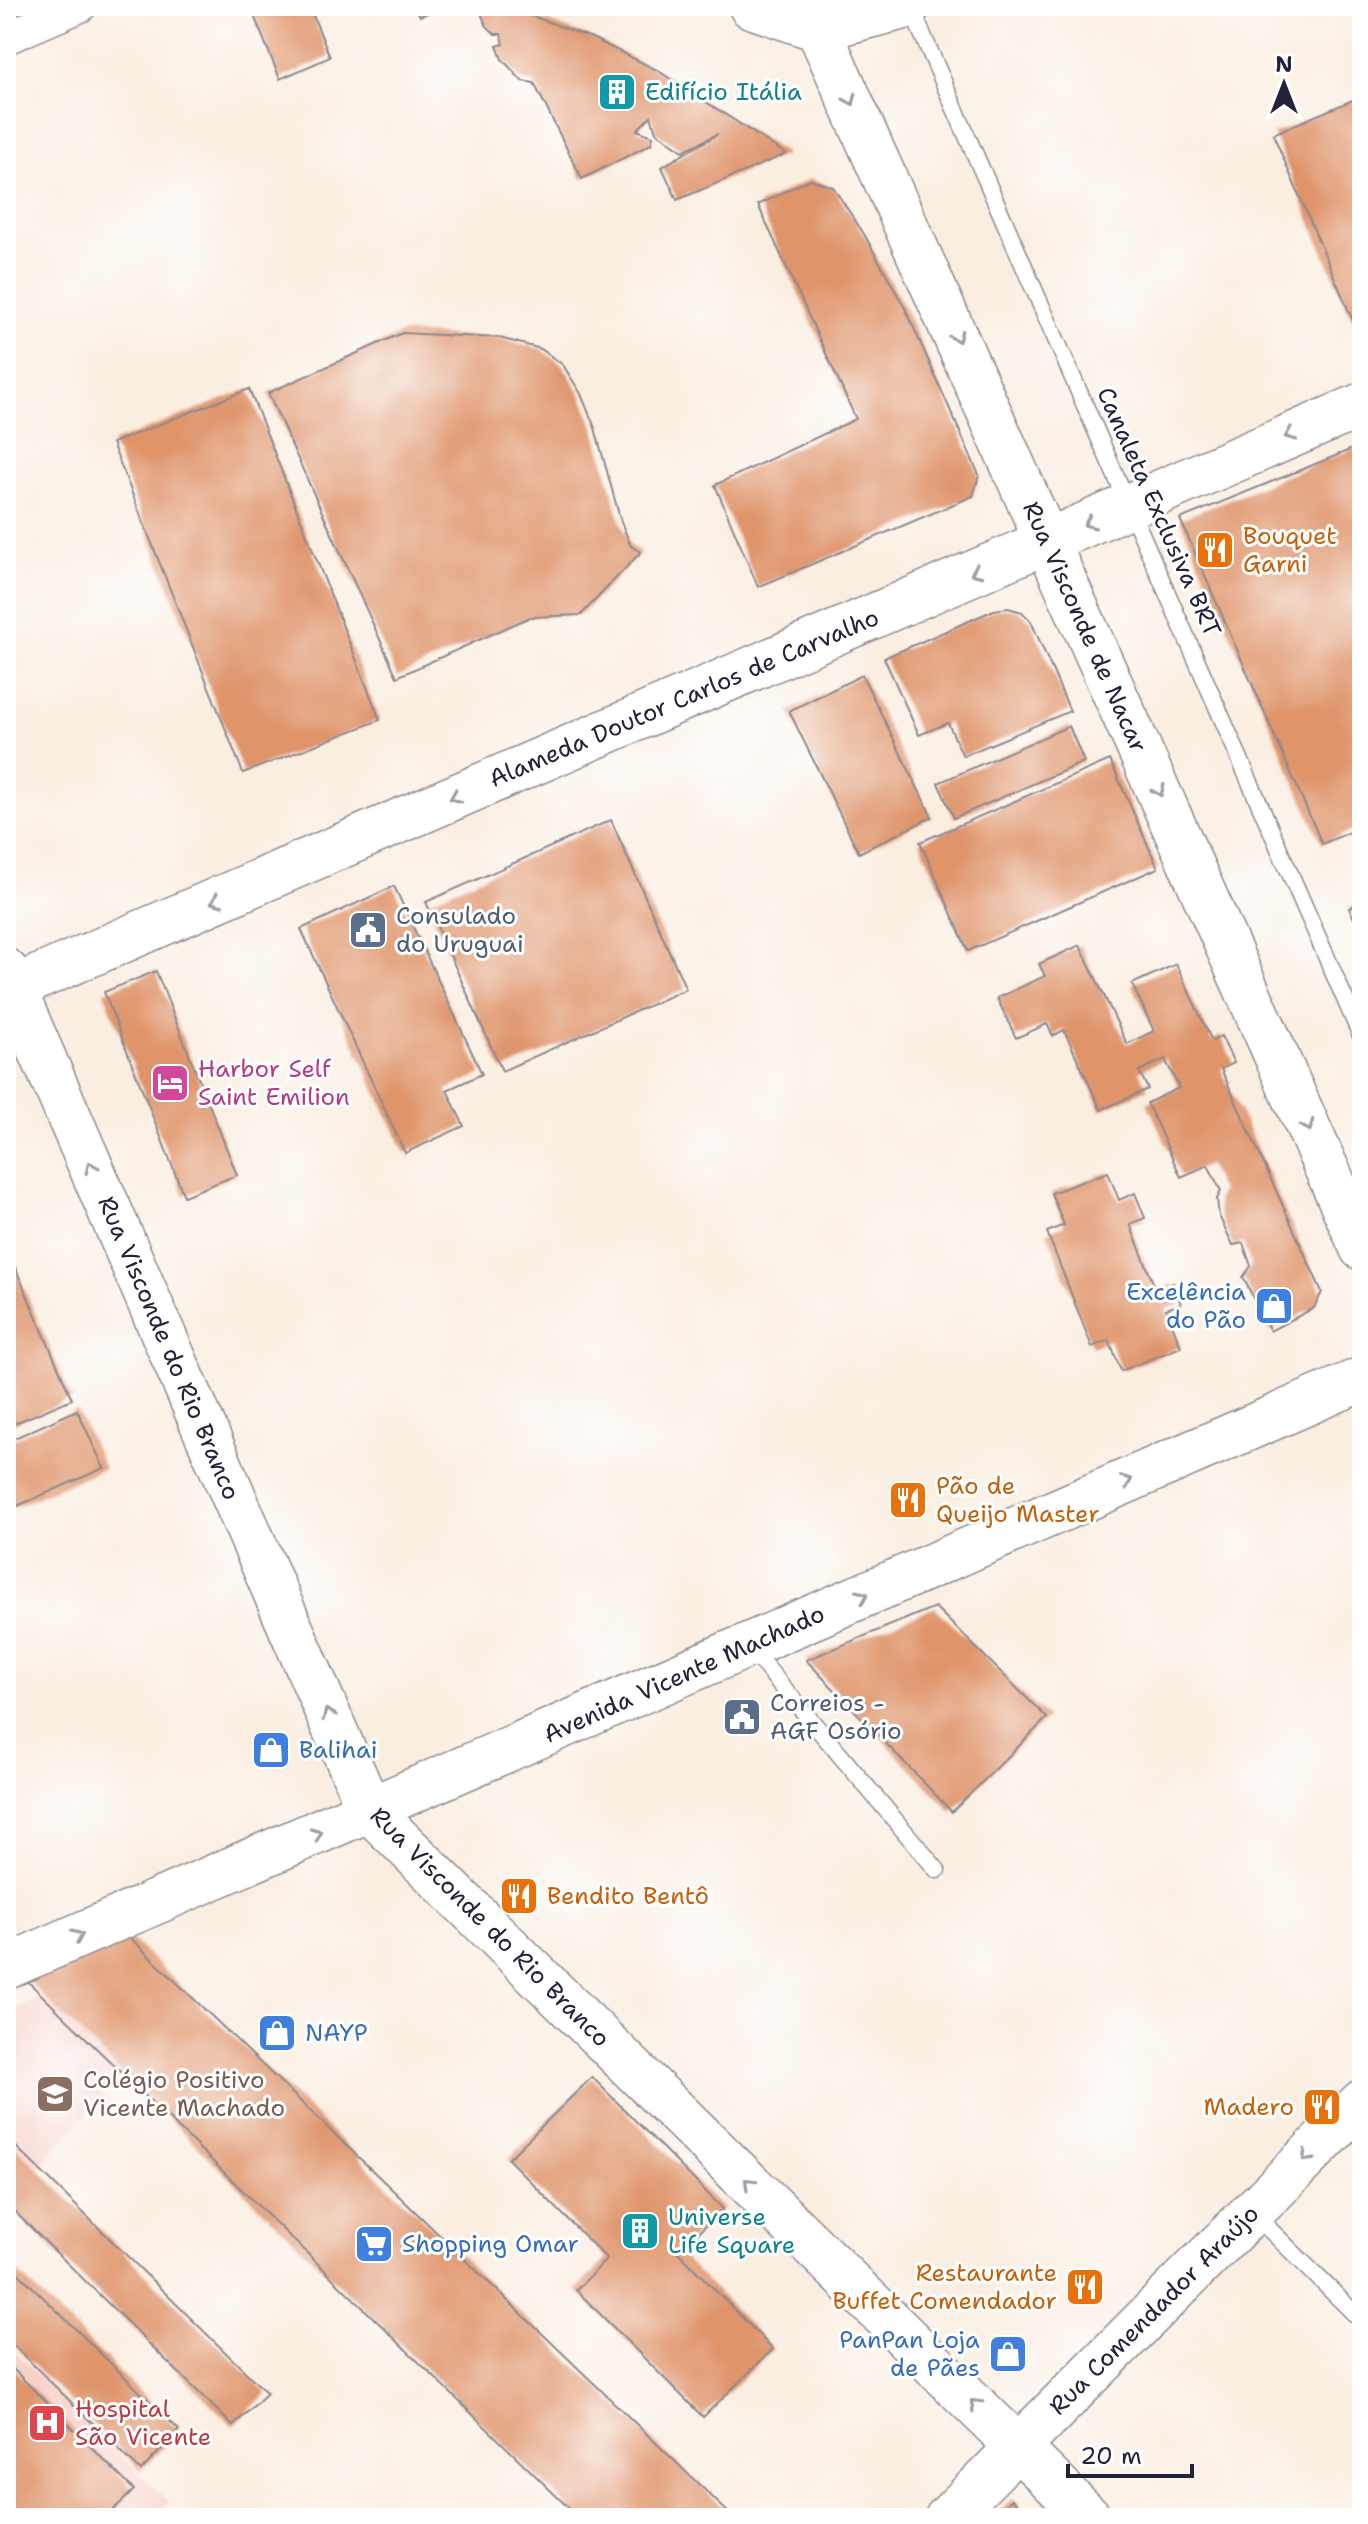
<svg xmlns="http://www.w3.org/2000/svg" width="1368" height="2524" font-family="'Shantell Sans',sans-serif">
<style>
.built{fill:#f7d1c9}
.building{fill:#df946a}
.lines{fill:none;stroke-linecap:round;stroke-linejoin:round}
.lane-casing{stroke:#8e888e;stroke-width:19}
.street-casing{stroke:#8e888e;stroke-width:35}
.secondary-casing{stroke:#8e888e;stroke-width:47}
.lane{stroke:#fff;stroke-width:16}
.street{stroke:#fff;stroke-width:32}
.secondary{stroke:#fff;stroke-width:44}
.oneway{stroke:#9c9ca7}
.labels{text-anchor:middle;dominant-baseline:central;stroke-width:6;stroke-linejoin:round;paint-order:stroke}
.culture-label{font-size:24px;fill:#0d838f;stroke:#fff;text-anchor:start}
.street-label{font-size:24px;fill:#22223b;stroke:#fff}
.food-label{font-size:24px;fill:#c56008;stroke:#fff;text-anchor:start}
.service-label{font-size:24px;fill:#4e5e75;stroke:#fff;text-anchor:start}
.hotel-label{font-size:24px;fill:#b23c85;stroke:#fff;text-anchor:start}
.shop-label{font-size:24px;fill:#366cbe;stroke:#fff;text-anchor:start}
.education-label{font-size:24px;fill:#785e54;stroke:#fff;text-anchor:start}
.health-label{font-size:24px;fill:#be3a42;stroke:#fff;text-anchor:start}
</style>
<rect width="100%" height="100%" fill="#fff"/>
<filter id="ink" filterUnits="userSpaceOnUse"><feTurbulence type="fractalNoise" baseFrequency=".0125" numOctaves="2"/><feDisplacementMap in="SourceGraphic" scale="16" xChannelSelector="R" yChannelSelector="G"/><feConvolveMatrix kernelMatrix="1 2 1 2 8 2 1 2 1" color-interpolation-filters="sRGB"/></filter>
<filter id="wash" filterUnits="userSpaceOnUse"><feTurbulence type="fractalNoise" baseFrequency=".006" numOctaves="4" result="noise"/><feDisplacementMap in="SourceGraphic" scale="32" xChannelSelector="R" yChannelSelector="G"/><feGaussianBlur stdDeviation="1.8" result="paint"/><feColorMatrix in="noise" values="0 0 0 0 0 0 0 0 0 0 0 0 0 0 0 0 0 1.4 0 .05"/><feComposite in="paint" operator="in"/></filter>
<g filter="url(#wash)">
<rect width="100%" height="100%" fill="#faeee1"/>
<g class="built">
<path d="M67,1986L142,2053L36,2169L6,2136V2013Z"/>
<path d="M6,2343L169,2502L153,2518H6Z"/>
</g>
<g id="blocks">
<g class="building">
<path d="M250,6H309L330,57L280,79Z"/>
<path d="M415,6H445L420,16Z"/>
<path d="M478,6H505L592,38L657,70L786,154L677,200L662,167L718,134L683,151L656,132L651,116L637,130L653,136L651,144L582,179L534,83L522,81L502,59L497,46L504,44L501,34H495L486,25Z"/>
<path d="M1362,96V325L1356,328L1273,134Z"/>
<path d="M810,179L833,187L864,234L906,310L979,475L973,496L758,587L715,485L856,419L758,205Z"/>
<path d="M402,333L500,338L541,349L563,365L581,394L595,428L621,522L631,546L641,552L581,615L530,617L397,677L268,393Z"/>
<path d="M249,389L380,720L243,773L112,443Z"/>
<path d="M1362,445V827L1322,844L1180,519Z"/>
<path d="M1008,608L1022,612L1031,621L1070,711L963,756L948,723L919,735L884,658L994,610Z"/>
<path d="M862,675L932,817L859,853L789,711Z"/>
<path d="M1069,726L1084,762L954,818L938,783Z"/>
<path d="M1110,760L1158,868L968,951L920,842Z"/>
<path d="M611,820L686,989L502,1071L426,902Z"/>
<path d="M394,886L482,1074L447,1090L464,1126L405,1153L301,929Z"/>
<path d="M1362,902V936L1349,908Z"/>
<path d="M1080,945L1127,1044L1154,1031L1132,984L1176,964L1212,1041L1221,1036L1234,1063L1221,1069L1322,1292L1314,1308L1270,1331L1243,1277L1251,1266L1243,1243L1233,1245L1219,1216L1217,1199L1221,1191L1208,1165L1181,1177L1147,1103L1179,1088L1165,1059L1139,1071L1148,1089L1101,1110L1064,1030L1053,1036L1047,1024L1016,1038L997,998L1045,976L1039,964Z"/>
<path d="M156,971L237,1175L184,1196L104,992Z"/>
<path d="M1108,1172L1119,1200L1135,1193L1145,1218L1130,1224L1156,1290L1173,1283L1181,1304L1166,1309L1181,1347L1121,1371L1109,1340L1092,1347L1047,1232L1064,1225L1051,1193Z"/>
<path d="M12,1260L72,1399L6,1427V1262Z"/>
<path d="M77,1410L104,1468L6,1511V1442Z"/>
<path d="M935,1607L1047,1718L952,1812L806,1660Z"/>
<path d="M122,1930L734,2518H579L16,1970Z"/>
<path d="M592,2077L723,2209L678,2252L773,2349L703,2417L576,2290L607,2259L508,2159Z"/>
<path d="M6,2137L267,2393L233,2426L6,2203Z"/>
<path d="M6,2261L179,2430L141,2471L6,2338Z"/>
<path d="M6,2362L134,2490L105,2518H6Z"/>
<path d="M1012,2499L1032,2518H994Z"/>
</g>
</g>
</g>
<g filter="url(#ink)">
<use href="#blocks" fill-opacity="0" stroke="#8e888e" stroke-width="2"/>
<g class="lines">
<g class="lane-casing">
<g id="lane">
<path d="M910,6L1362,1038"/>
<path d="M749,1647L937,1870"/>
<path d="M1253,2213L1362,2321"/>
</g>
</g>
<g class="street-casing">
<path id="street" d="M6,38L80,6"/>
</g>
<g class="secondary-casing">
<g id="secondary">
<path d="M751,6L818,29"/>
<path d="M808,6L1362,1248"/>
<path d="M818,29L908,6"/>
<path d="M6,971L370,1811L1090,2518"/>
<path d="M6,991L1362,405"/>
<path d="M6,1967L1362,1379"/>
<path d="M947,2518L1362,2102"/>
</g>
</g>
<use href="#lane" class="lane"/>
<use href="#street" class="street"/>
<use href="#secondary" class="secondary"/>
</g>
<defs><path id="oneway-chevron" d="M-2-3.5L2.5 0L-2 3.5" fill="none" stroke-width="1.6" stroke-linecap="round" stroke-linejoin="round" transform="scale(2)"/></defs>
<g class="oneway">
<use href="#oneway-chevron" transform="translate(851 100) rotate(66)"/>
<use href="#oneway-chevron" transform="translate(957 337) rotate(66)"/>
<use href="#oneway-chevron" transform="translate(1290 435) rotate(157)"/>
<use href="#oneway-chevron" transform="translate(1089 523) rotate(157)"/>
<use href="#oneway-chevron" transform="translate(976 572) rotate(157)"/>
<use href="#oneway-chevron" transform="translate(1159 791) rotate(66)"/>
<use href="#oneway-chevron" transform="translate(455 797) rotate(157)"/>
<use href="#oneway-chevron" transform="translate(216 901) rotate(157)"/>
<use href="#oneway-chevron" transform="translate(1308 1126) rotate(66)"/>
<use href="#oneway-chevron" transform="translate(91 1167) rotate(-113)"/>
<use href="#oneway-chevron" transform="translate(1127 1481) rotate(-23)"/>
<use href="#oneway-chevron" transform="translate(863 1596) rotate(-23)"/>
<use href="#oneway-chevron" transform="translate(328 1714) rotate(-113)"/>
<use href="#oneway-chevron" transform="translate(317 1834) rotate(-23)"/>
<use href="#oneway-chevron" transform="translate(78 1936) rotate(-23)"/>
<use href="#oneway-chevron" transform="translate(1307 2157) rotate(135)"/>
<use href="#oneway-chevron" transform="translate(749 2183) rotate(-136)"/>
<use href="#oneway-chevron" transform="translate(975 2404) rotate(-136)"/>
</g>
</g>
<defs>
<g id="building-square" transform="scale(2)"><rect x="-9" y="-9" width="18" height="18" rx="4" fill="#0f9aa8" stroke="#fff"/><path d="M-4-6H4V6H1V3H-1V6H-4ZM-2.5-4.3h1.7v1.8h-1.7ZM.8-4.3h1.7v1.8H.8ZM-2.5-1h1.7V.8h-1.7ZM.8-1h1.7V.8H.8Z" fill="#fff"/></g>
<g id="restaurant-square" transform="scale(2)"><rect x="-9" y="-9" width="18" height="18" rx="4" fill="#e8710a" stroke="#fff"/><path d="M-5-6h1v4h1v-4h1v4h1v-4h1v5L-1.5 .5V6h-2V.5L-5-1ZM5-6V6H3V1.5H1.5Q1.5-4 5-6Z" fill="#fff"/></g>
<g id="civic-square" transform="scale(2)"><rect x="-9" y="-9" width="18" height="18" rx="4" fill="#5c6f8a" stroke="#fff"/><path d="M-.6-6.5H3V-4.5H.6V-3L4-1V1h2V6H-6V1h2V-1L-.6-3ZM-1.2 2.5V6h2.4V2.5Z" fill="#fff"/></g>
<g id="hotel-square" transform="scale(2)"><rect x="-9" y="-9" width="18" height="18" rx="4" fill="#d1479c" stroke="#fff"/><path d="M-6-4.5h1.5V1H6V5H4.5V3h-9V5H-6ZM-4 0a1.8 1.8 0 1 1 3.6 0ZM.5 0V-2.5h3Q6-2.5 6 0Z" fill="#fff"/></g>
<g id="shop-square" transform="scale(2)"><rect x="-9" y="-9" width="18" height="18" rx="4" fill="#3f7fe0" stroke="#fff"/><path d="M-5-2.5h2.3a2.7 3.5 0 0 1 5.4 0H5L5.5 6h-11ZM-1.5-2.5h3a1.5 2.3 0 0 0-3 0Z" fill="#fff"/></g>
<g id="school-square" transform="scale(2)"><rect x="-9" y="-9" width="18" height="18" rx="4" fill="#8d6e63" stroke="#fff"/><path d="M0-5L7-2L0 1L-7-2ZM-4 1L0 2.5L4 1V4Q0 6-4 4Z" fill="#fff"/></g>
<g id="supermarket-square" transform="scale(2)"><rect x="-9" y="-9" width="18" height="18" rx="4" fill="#3f7fe0" stroke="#fff"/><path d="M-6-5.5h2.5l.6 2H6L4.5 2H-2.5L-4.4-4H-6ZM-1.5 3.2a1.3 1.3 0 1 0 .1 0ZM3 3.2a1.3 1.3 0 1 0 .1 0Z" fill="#fff"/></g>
<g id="hospital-square" transform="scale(2)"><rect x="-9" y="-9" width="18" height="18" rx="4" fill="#e0444e" stroke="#fff"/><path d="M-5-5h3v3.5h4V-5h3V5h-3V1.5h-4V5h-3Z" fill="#fff"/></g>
</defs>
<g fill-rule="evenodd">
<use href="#building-square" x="617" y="92"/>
<use href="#restaurant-square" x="1215" y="550"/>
<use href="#civic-square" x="368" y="930"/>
<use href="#hotel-square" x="170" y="1083"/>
<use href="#shop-square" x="1274" y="1306"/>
<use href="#restaurant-square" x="908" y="1500"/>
<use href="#civic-square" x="742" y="1717"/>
<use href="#shop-square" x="271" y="1750"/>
<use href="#restaurant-square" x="519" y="1896"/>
<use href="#shop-square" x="277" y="2033"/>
<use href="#school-square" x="55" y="2094"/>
<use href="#restaurant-square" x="1322" y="2107"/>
<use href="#building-square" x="640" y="2231"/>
<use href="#supermarket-square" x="374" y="2244"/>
<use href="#restaurant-square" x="1085" y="2287"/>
<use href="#shop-square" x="1008" y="2354"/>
<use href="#hospital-square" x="47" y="2423"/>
</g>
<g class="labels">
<g class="culture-label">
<text x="645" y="92">Edifício Itália</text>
<text x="668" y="2217">Universe<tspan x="668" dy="28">Life Square</tspan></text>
</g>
<g class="street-label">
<text transform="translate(1159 512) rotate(66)">Canaleta Exclusiva BRT</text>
<text transform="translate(1085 627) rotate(66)">Rua Visconde de Nacar</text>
<text transform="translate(684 698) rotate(-23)">Alameda Doutor Carlos de Carvalho</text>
<text transform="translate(169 1348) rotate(67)">Rua Visconde do Rio Branco</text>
<text transform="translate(684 1674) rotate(-24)">Avenida Vicente Machado</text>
<text transform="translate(490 1927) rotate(45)">Rua Visconde do Rio Branco</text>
<text transform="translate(1154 2310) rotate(-45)">Rua Comendador Araújo</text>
</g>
<g class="food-label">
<text x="1243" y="536">Bouquet<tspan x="1243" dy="28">Garni</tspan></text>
<text x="936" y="1486">Pão de<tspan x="936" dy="28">Queijo Master</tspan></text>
<text x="547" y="1896">Bendito Bentô</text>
<text x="1294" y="2107" text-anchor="end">Madero</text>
<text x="1057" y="2273" text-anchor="end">Restaurante<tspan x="1057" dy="28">Buffet Comendador</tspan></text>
</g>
<g class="service-label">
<text x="396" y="916">Consulado<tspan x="396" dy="28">do Uruguai</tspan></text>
<text x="770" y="1703">Correios -<tspan x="770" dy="28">AGF Osório</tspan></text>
</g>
<g class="hotel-label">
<text x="198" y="1069">Harbor Self<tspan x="198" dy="28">Saint Emilion</tspan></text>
</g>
<g class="shop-label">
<text x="1246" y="1292" text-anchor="end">Excelência<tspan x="1246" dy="28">do Pão</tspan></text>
<text x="299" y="1750">Balihai</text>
<text x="305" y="2033">NAYP</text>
<text x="402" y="2244">Shopping Omar</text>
<text x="980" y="2340" text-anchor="end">PanPan Loja<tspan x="980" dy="28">de Pães</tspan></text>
</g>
<g class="education-label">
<text x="83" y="2080">Colégio Positivo<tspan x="83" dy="28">Vicente Machado</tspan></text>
</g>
<g class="health-label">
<text x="75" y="2409">Hospital<tspan x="75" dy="28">São Vicente</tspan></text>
</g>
</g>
<rect width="1368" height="2524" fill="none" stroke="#fff" stroke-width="32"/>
<g transform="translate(1284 84)" stroke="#ffffff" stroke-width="6" paint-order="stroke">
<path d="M0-6L14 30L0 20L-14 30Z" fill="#22223b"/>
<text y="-12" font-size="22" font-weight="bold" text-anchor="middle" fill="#22223b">N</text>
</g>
<path d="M1068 2464v12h124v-12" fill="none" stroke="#22223b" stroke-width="4"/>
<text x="1080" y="2464" font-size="24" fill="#22223b" stroke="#ffffff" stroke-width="6" paint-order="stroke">20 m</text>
</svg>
